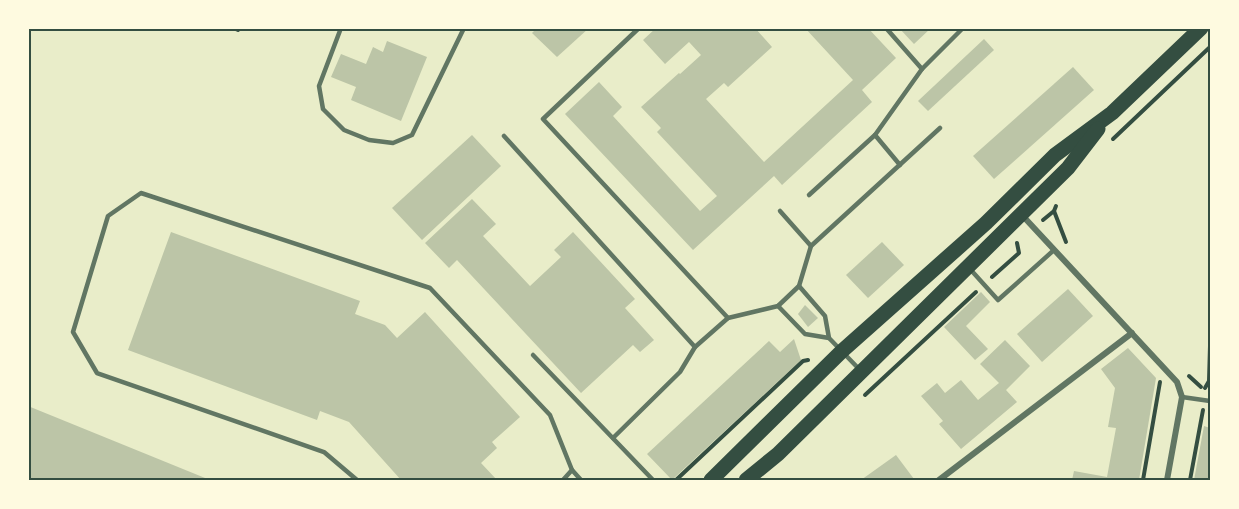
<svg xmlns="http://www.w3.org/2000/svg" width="1239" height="509" font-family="'Roboto Condensed',sans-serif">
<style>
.building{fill:#bcc5a7}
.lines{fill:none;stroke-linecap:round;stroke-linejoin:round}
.path{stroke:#344e41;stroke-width:4}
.service{stroke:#617663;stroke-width:4.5}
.minor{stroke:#617663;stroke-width:6}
.primary{stroke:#344e41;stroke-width:15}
.neatline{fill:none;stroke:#344e41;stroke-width:2}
</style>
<rect width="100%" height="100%" fill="#e9edc9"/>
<g class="building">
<path d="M537,28H589L557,57L532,33Z"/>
<path d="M656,28H755L772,47L728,87L724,83L706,99L764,162L853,80L805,28H868L896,58L862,90L872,102L782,185L774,176L693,250L565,114L599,82L622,107L613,116L700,211L717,196L657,132L661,128L641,107L679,73L680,74L701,55L689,42L665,64L643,40Z"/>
<path d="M899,28H931L914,44Z"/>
<path d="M984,39L994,50L928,111L918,101Z"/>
<path d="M387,41L427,57L401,121L351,100L356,87L331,77L341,54L366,64L373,47L383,52Z"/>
<path d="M1073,67L1094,90L994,179L973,156Z"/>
<path d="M472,135L501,166L422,240L392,208Z"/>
<path d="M472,199L496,224L483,236L530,286L561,257L554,250L573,232L635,299L625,308L654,340L640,352L633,345L581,393L457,260L449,268L425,243Z"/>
<path d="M171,232L360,301L355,314L385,325L397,338L425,312L520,417L492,442L497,448L481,463L497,480H401L349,422L320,411L317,420L128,350Z"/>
<path d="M882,242L904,265L868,298L846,275Z"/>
<path d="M1068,289L1093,316L1042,362L1017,334Z"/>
<path d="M981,292L990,302L966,326L988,349L975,360L944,327Z"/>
<path d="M805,305L818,318L808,327L798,314Z"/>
<path d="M794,339L801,360L672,480L647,454L769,341L780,352Z"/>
<path d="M1005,340L1030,366L1006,390L1017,402L961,449L939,424L943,421L921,396L937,383L945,393L961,380L978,400L999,383L980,364Z"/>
<path d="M1128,348L1156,378L1139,480H1072L1074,471L1107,477L1116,428L1108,427L1115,388L1101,369Z"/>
<path d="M28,406L210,480H28Z"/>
<path d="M1204,426L1210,428V480H1194Z"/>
<path d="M896,455L914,479L861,480Z"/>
</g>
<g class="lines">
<g class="path">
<path d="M233,28L238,30"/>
<path d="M1113,139L1210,47"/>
<path d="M1054,211L1066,242"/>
<path d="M1043,220L1054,211L1056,206"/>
<path d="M992,277L1019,253L1017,243"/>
<path d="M1189,376L1201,387"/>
<path d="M1205,388L1209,381L1210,346"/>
<path d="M865,395L976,292"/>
<path d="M676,480L803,361L808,360"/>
<path d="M1143,480L1160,382"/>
<path d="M1190,480L1203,410"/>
</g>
<g class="service">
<path d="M341,28L319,86L323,109L344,130L369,140L393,143L412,135L464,28"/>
<path d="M639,28L543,119L728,318"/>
<path d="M886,28L922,69"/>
<path d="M875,135L900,165"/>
<path d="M504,136L695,347"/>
<path d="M809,195L875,135L922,69L963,28"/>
<path d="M780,211L811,246"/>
<path d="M970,269L998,300L1054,250"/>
<path d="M799,286L825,316L829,338L859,369"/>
<path d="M778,306L805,334L829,338"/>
<path d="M533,355L653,480"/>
<path d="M1182,397L1210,401"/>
<path d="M613,438L680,372L695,347L728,318L778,306L799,286L811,246L940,128"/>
<path d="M357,480L324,452L97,373L73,332L108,216L141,193L430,288L550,415L572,470L581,480"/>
<path d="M563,480L572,470"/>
</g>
<g class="minor">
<path d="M1021,214L1177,382L1182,397L1167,480"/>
<path d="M939,480L1132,333"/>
</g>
<g class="primary">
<path d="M711,480L842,351L986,223L1055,155L1112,113L1201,28"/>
<path d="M746,480L778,454L1068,168L1098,129"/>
</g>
</g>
<rect width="1239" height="509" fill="none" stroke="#fefae0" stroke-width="60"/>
<rect x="30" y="30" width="1179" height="449" class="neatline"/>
</svg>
